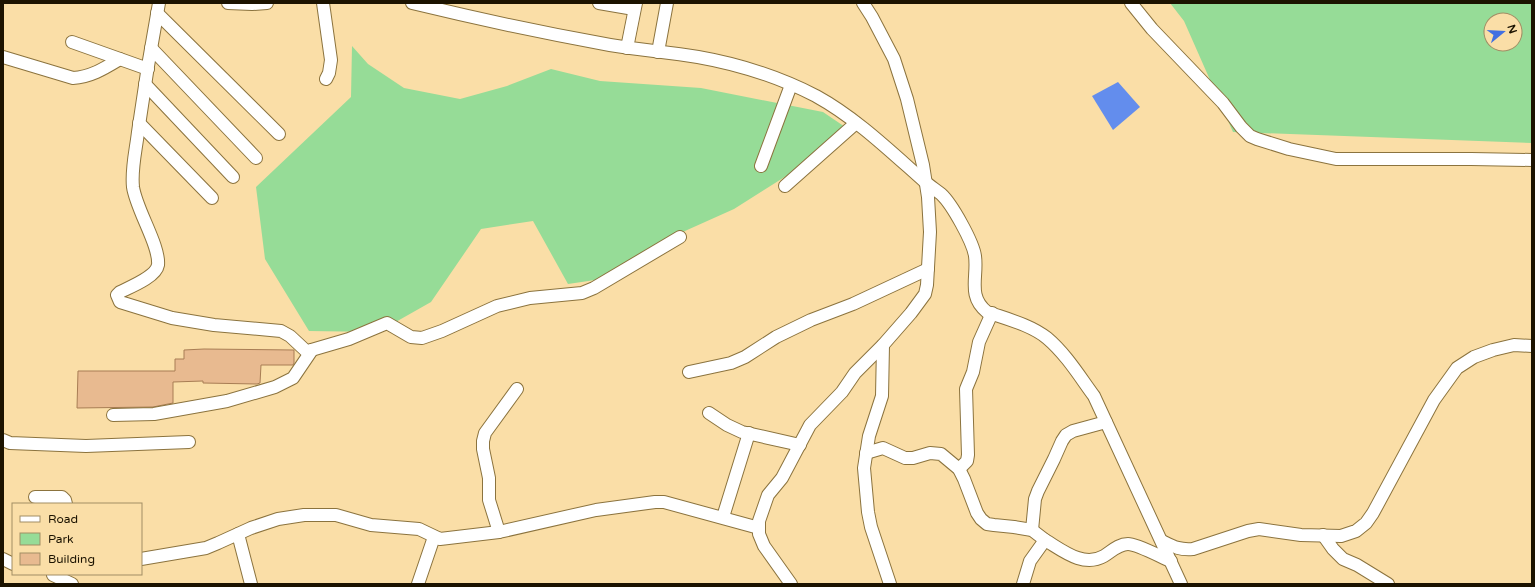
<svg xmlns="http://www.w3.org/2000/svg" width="1535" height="587" font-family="'Varela Round',sans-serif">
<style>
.green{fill:#96dc97;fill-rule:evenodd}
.water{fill:#638ded}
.building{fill:#e8ba90;stroke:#a87d54}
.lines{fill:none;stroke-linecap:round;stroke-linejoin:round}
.street-casing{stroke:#8b733e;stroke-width:14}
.street{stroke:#fff;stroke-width:12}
</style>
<rect width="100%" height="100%" fill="#fadea7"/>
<g class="green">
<path d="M1170,3H1532V143L1233,132L1184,21ZM1491,20H1515V44H1491Z"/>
<path d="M352,46L368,64L404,88L460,99L507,86L551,69L600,81L701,88L823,112L851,131L791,173L734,209L676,235L602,279L568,284L533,221L481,229L431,302L378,332L309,331L265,259L256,187L351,97Z"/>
</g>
<path class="water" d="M1118,82L1140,107L1113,130L1092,96Z"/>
<path class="building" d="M204,349L294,350V363L293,365H261L260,383L257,384L203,383V381L173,382V403L153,407L77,408L78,371H175V359H184V350Z"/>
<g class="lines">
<g class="street-casing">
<g id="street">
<path d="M159,3C151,46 144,89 138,132C136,150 131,169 133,187C136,209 160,246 158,265C156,277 130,287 120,292L117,295L120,302L172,318L214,325L281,331L290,336L305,350L308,351L349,339L387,323L411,337L422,338L442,331L497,306L530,298L582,293L594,288L680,237"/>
<path d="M228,3L252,4L267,3"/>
<path d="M323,3L331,60L329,73L326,79"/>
<path d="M412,3C478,19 544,33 610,45C639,50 669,52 698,57C738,64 779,77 816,96C856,118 890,151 924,181C930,186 936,190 941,194C952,204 973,242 975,256C978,277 967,296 987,312C1007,319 1031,325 1047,338C1066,354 1080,377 1094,396L1181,584"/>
<path d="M599,3L634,9"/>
<path d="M1131,3L1152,29L1223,103L1241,127L1250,136L1257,139L1289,149L1336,159H1471L1532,160"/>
<path d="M157,13L279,134"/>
<path d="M72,42L148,69"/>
<path d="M151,48L256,158"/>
<path d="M627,48L636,3"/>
<path d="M658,52L667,3"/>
<path d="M3,57L73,78C91,77 105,68 120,59"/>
<path d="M145,84L233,177"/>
<path d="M139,123L212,198"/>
<path d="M761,166L791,85"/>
<path d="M785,186L856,123"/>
<path d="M883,345L882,396L869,436L864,468L868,512L871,527L890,584"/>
<path d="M689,372L731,363L745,357L776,337L811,320L853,304L928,269"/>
<path d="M709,413L727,425L742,432L800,445"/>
<path d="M113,415L154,414L227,401L275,387L293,378L312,350"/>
<path d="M3,440L10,443L86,446L189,442"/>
<path d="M866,453L883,448L905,458H913L930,453L941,454L959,469L964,479L977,513L981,519L987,524L994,525L1014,527L1032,530L1045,540L1030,561L1023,584"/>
<path d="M959,469L967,461L968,455L966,389L973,372L979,342L992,313"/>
<path d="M35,497H62L65,500L66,504"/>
<path d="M723,517L749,433"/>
<path d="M1032,530L1035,499L1038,491L1054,459L1062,441L1066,435L1073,431L1106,422"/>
<path d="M499,532L489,500V478L483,449V441L485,433L517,389"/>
<path d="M238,534L251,584"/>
<path d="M1323,535L1333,549L1343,559L1357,565L1388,584"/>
<path d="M1045,540C1062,550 1083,568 1104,556C1111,552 1118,544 1128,544C1137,544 1161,557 1171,561"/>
<path d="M1162,541C1174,547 1179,550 1193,549L1248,531L1259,529L1301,535L1341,536L1356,531L1366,523L1373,513L1434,400L1457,368L1474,357L1493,350L1514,345L1532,346"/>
<path d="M3,559L13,564"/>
<path d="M141,559L206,548L218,543L251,528L278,519L304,515H336L371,525L419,529L440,539L499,532L596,510L655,502H664L759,528"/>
<path d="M53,575L72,584"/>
<path d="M418,584L434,537"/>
<path d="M791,584L764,546L759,534V521L768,495L782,478L810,425L842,392L855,373L883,345L911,313L925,294L927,285L930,232L928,197L923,165L907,99L894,59L872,17L863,3"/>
</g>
</g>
<use href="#street" class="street"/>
</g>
<rect width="1535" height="587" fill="none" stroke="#1c1300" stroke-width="8"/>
<rect x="12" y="503" width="130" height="72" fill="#fadea7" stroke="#a18d64"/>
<rect x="20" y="516" width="20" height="6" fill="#ffffff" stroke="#a18d64"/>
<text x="48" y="523" font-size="12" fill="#1c1300">Road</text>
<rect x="20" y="533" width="20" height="12" fill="#96dc97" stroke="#a18d64"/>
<text x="48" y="543" font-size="12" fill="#1c1300">Park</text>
<rect x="20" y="553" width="20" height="12" fill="#e8ba90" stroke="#a18d64"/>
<text x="48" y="563" font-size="12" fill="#1c1300">Building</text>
<g transform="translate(1503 32) rotate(72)"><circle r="19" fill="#fadea7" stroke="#a18d64"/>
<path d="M0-3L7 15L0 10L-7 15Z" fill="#4270e1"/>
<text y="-6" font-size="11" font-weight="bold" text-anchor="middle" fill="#1c1300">N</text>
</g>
</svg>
